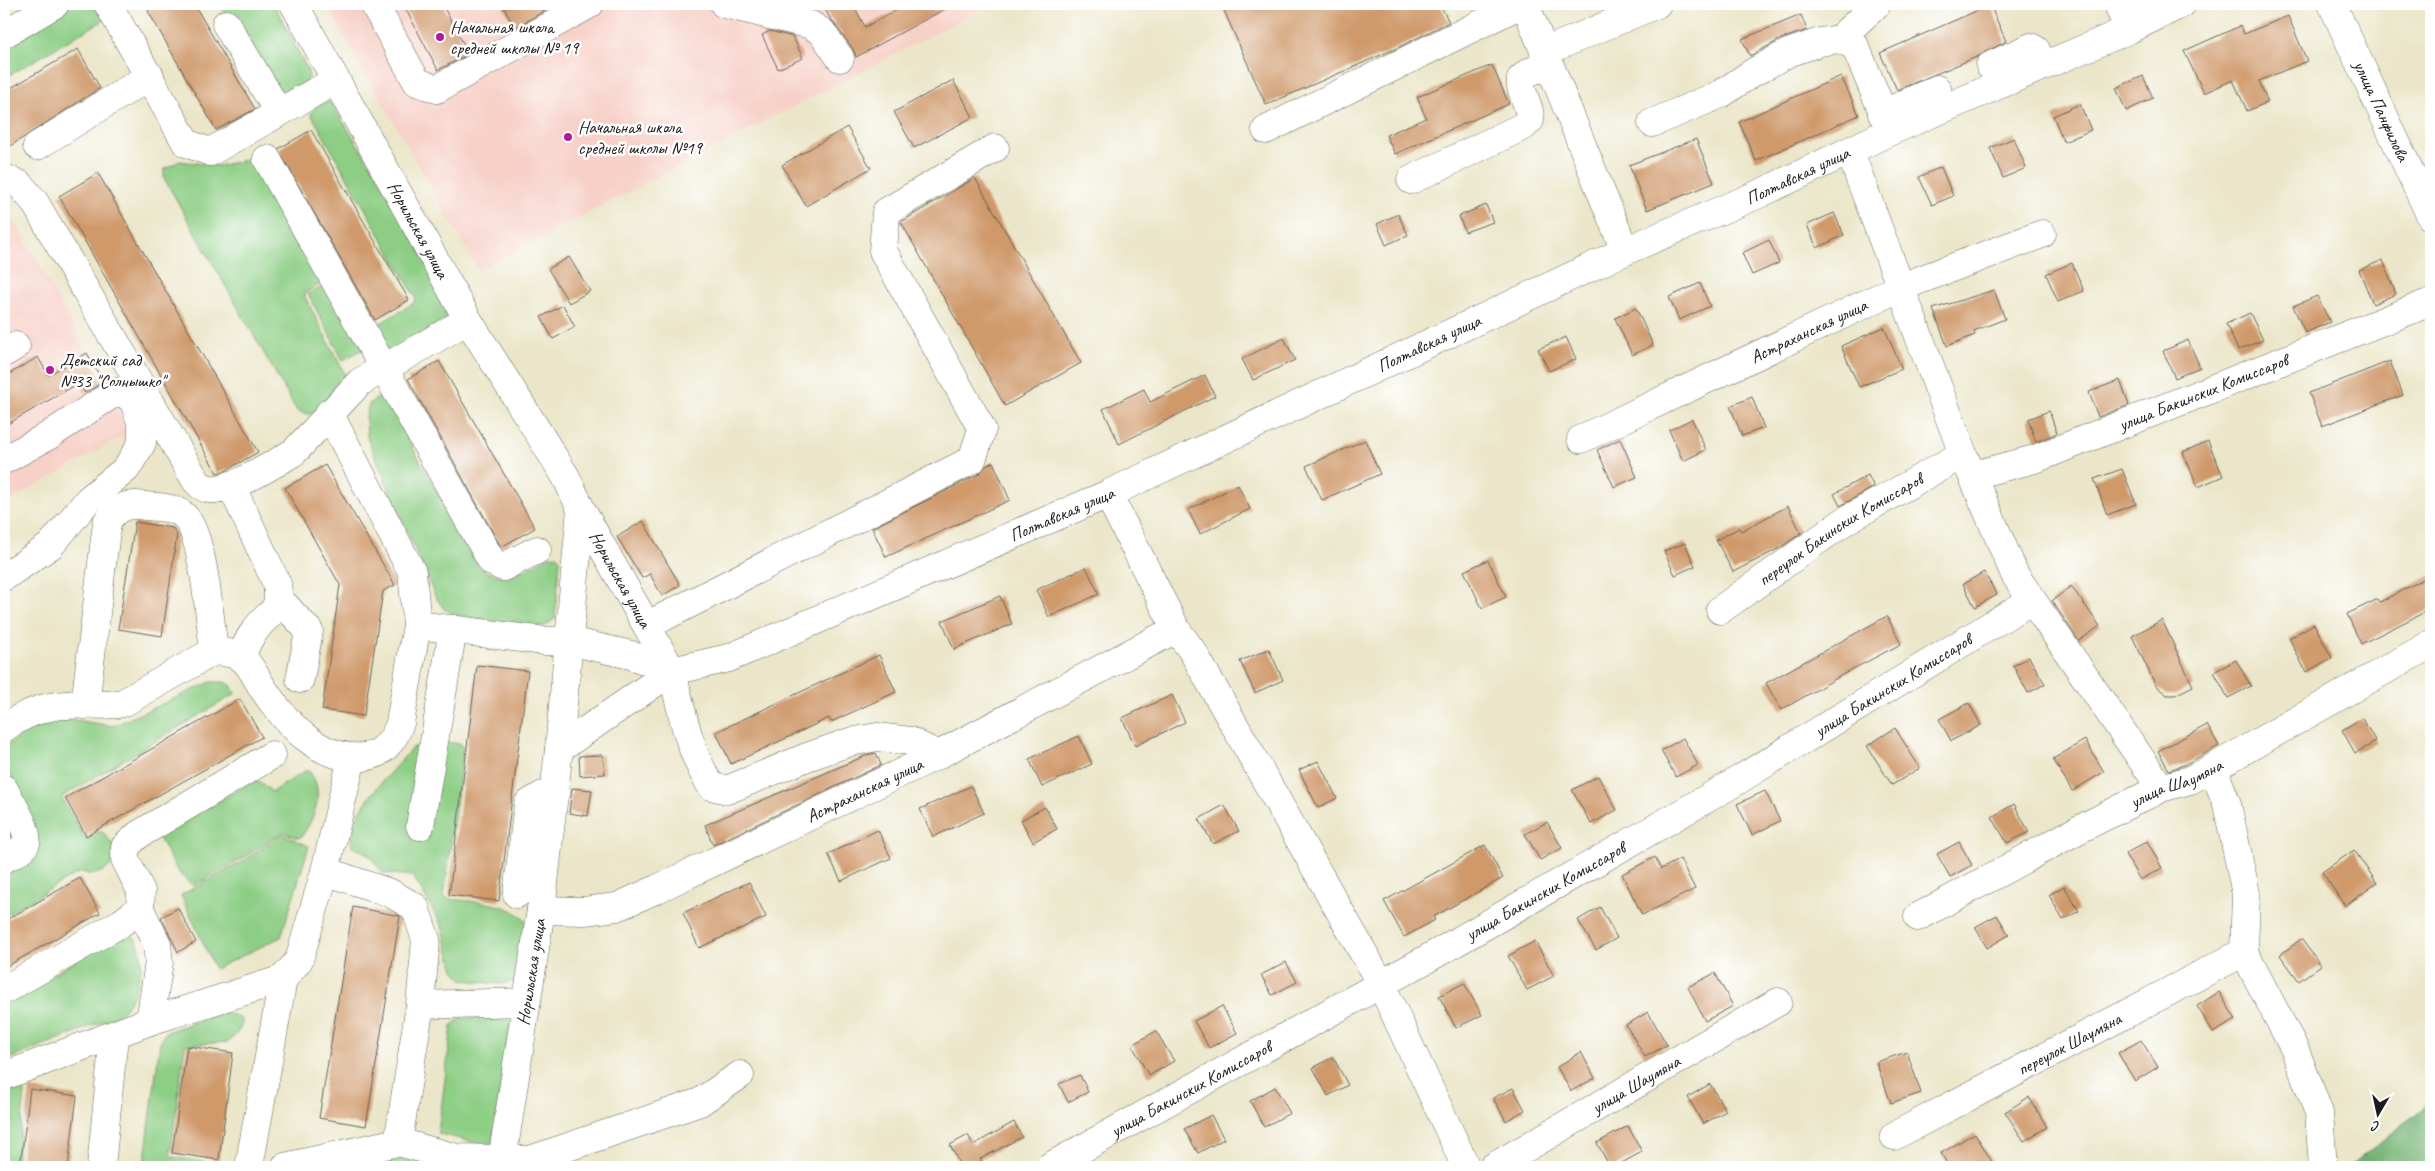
<svg xmlns="http://www.w3.org/2000/svg" width="2435" height="1171" font-family="Caveat,sans-serif">
<style>
.built{fill:#f7d1c8}
.green{fill:#8dce85;stroke:#547550}
.forest{fill:#72b172;stroke:#476647}
.building{fill:#cf996b}
.lines{fill:none;stroke-linecap:round;stroke-linejoin:round}
.minor-casing{stroke:#646359;stroke-width:29}
.minor{stroke:#fff;stroke-width:28}
.poi-dot{fill:#b5179e;stroke:#fff;stroke-width:2}
.labels{text-anchor:middle;dominant-baseline:central;stroke-width:5;stroke-linejoin:round;paint-order:stroke}
.poi-label{font-size:18px;fill:#1c1c1c;stroke:#fff;text-anchor:start}
.street-label{font-size:18px;fill:#1c1c1c;stroke:#fff}
</style>
<rect width="100%" height="100%" fill="#fff"/>
<filter id="ink" filterUnits="userSpaceOnUse"><feTurbulence type="fractalNoise" baseFrequency=".02" numOctaves="2"/><feDisplacementMap in="SourceGraphic" scale="10" xChannelSelector="R" yChannelSelector="G"/><feConvolveMatrix kernelMatrix="1 2 1 2 8 2 1 2 1" color-interpolation-filters="sRGB"/></filter>
<filter id="wash" filterUnits="userSpaceOnUse"><feTurbulence type="fractalNoise" baseFrequency=".0096" numOctaves="4" result="noise"/><feDisplacementMap in="SourceGraphic" scale="20" xChannelSelector="R" yChannelSelector="G"/><feGaussianBlur stdDeviation="1.12" result="paint"/><feColorMatrix in="noise" values="0 0 0 0 0 0 0 0 0 0 0 0 0 0 0 0 0 1.4 0 .05"/><feComposite in="paint" operator="in"/></filter>
<g filter="url(#wash)">
<rect width="100%" height="100%" fill="#ebe6c9"/>
<g class="built">
<path d="M326,4H992L478,270Z"/>
<path d="M4,208L12,216L131,432L4,504Z"/>
</g>
<g class="green">
<path d="M70,4H98L104,20L4,78V42Z"/>
<path d="M219,4H274L308,71L309,77L306,82L281,96L271,92Z"/>
<path d="M324,102H330L333,106L383,184L454,313L390,355L374,327L414,303L416,298L311,114L315,107Z"/>
<path d="M249,159L258,163L322,283L305,293V297L345,374C341,388 325,412 309,414C305,414 300,412 297,411L164,178V169L180,161L218,166Z"/>
<path d="M328,284L363,349L343,360L308,294Z"/>
<path d="M378,398L386,399L478,566L487,572L507,578L550,556L557,555L560,560L555,619L545,626H526L457,615L444,609L435,596L367,437L366,417L369,404Z"/>
<path d="M211,682H224L231,685L235,694L63,796L62,799L84,837L88,838L98,832H103L116,849L115,863C103,871 96,878 82,872L74,875L4,916V873L30,852L19,796L4,765V747L45,720L56,717L113,726Z"/>
<path d="M447,742L461,744L463,749L444,896L449,899C473,902 511,901 526,922L519,974L515,981L500,984L463,980L454,970L442,926L413,876L383,873L368,854L352,846C343,817 394,770 412,748L420,745L415,837L419,841L425,840L441,744Z"/>
<path d="M308,770C326,790 315,817 302,836L299,838L282,832L242,859L193,886L178,872L158,836L253,781H259L272,792L305,771Z"/>
<path d="M282,834L309,846L281,937L215,969L181,895L244,861Z"/>
<path d="M127,936L134,937C151,958 136,1000 118,1015L4,1061V1003L99,947Z"/>
<path d="M222,1013L231,1014L242,1020C242,1029 235,1036 228,1042L185,1045L170,1155L172,1157L211,1163L214,1167H144L160,1042L166,1032Z"/>
<path d="M509,1016L511,1020L492,1143L472,1142L440,1134L438,1133L452,1025L461,1018Z"/>
<path d="M16,1086L22,1087L25,1094L16,1167H4V1091Z"/>
<path d="M380,1158H390L458,1167H344Z"/>
</g>
<path class="forest" d="M2431,1097V1167H2349L2427,1105Z"/>
<g id="blocks">
<g class="building">
<path d="M159,4H194L255,109L216,130L148,11Z"/>
<path d="M403,4H442L469,54L438,70Z"/>
<path d="M502,4H543L546,10L515,28Z"/>
<path d="M822,4H853L865,27L908,4H954L856,57L853,49L830,18Z"/>
<path d="M1221,4H1440L1449,22L1397,48L1266,105Z"/>
<path d="M1990,5L2006,41L1979,56L1897,90L1880,53Z"/>
<path d="M1801,15L1807,30L1781,39L1750,56L1742,39Z"/>
<path d="M2288,16L2307,61L2259,81L2268,102L2247,111L2233,80L2204,93L2184,51L2240,26L2244,34Z"/>
<path d="M770,31L793,37L803,58L778,69L762,35Z"/>
<path d="M78,49L100,88L4,150V92Z"/>
<path d="M1492,65L1509,104L1395,154L1386,135L1426,118L1417,97Z"/>
<path d="M1841,76L1859,115L1756,161L1739,122Z"/>
<path d="M2143,76L2153,98L2126,111L2116,88Z"/>
<path d="M953,80L973,117L914,148L894,112Z"/>
<path d="M2080,104L2091,130L2064,142L2053,116Z"/>
<path d="M847,127L871,168L806,206L782,165Z"/>
<path d="M311,130L409,300L375,320L278,149Z"/>
<path d="M2014,138L2026,168L2003,178L1990,148Z"/>
<path d="M1696,139L1714,183L1647,210L1629,165Z"/>
<path d="M1941,167L1953,196L1932,205L1919,177Z"/>
<path d="M98,173L258,452L227,470L217,473L59,196Z"/>
<path d="M975,178L1081,363L1005,406L901,222Z"/>
<path d="M1486,205L1493,222L1465,232L1459,216Z"/>
<path d="M1834,213L1844,235L1817,248L1807,225Z"/>
<path d="M1398,214L1408,235L1386,245L1377,224Z"/>
<path d="M1769,240L1779,263L1752,275L1742,253Z"/>
<path d="M569,257L590,291L569,303L548,269Z"/>
<path d="M2383,260L2396,294L2373,304L2359,270Z"/>
<path d="M2072,263L2084,291L2058,302L2046,274Z"/>
<path d="M1700,283L1710,306L1679,320L1669,297Z"/>
<path d="M1994,290L2005,319L1974,331L1975,335L1947,346L1933,309Z"/>
<path d="M2317,296L2330,322L2305,333L2293,306Z"/>
<path d="M563,305L575,327L553,339L541,317Z"/>
<path d="M1636,308L1653,345L1632,355L1615,318Z"/>
<path d="M2250,313L2263,340L2238,350L2226,324Z"/>
<path d="M1884,327L1902,369L1859,387L1841,346Z"/>
<path d="M1566,337L1576,359L1549,371L1538,349Z"/>
<path d="M1284,338L1295,360L1253,380L1242,359Z"/>
<path d="M2188,340L2200,367L2175,378L2163,351Z"/>
<path d="M87,353L103,382L85,393L79,383L4,426V377L38,357L48,375Z"/>
<path d="M439,361L535,528L501,547L408,379Z"/>
<path d="M2390,361L2403,395L2322,426L2309,393Z"/>
<path d="M1205,375L1215,396L1119,444L1103,409L1144,389L1150,402Z"/>
<path d="M2120,380L2129,405L2098,417L2089,392Z"/>
<path d="M1752,397L1764,428L1742,436L1730,406Z"/>
<path d="M2049,411L2057,433L2036,442L2028,419Z"/>
<path d="M1692,419L1706,450L1683,461L1669,430Z"/>
<path d="M1620,439L1637,477L1614,487L1597,450Z"/>
<path d="M1365,440L1380,474L1322,500L1306,466Z"/>
<path d="M2208,441L2223,476L2198,487L2183,452Z"/>
<path d="M993,462L1010,500L886,557L872,528L979,474L987,465Z"/>
<path d="M325,465L395,585L383,591L364,716L322,710L340,585L285,488Z"/>
<path d="M2122,469L2136,504L2107,515L2094,479Z"/>
<path d="M1868,475L1874,487L1840,506L1834,494Z"/>
<path d="M1238,485L1250,509L1200,534L1188,510Z"/>
<path d="M1788,506L1801,533L1780,548L1733,572L1716,540L1739,528L1741,531Z"/>
<path d="M643,521L680,585L662,596L650,574L642,578L617,537Z"/>
<path d="M135,522L173,528L177,535L162,636L118,629Z"/>
<path d="M1685,543L1695,566L1675,575L1664,551Z"/>
<path d="M1488,560L1506,597L1482,608L1464,571Z"/>
<path d="M1086,567L1099,594L1049,617L1036,590Z"/>
<path d="M1984,572L1997,595L1975,607L1963,584Z"/>
<path d="M2431,575V609L2361,644L2347,614L2378,599L2380,602Z"/>
<path d="M2071,586L2100,626L2079,641L2052,601Z"/>
<path d="M1000,596L1012,624L954,649L942,621Z"/>
<path d="M1887,616L1901,644L1851,670L1781,710L1766,683Z"/>
<path d="M2162,620L2193,686L2175,695H2167L2156,686L2132,636Z"/>
<path d="M2314,624L2332,658L2306,672L2289,638Z"/>
<path d="M1269,649L1283,680L1255,693L1240,661Z"/>
<path d="M879,655L896,692L831,722L829,718L731,764L716,732Z"/>
<path d="M2029,657L2045,684L2028,693L2013,666Z"/>
<path d="M2236,660L2251,686L2228,698L2214,672Z"/>
<path d="M477,665L528,671L499,901L449,895Z"/>
<path d="M1172,695L1185,722L1135,746L1122,718Z"/>
<path d="M240,699L262,737L86,836L65,798Z"/>
<path d="M1969,703L1981,725L1951,741L1939,719Z"/>
<path d="M2362,718L2376,742L2355,753L2342,730Z"/>
<path d="M2207,725L2219,746L2184,765L2169,770L2158,751Z"/>
<path d="M1895,728L1920,768L1892,785L1867,746Z"/>
<path d="M1079,736L1092,764L1042,787L1029,759Z"/>
<path d="M1683,738L1698,765L1676,777L1661,751Z"/>
<path d="M2085,740L2104,772L2072,791L2053,759Z"/>
<path d="M876,753L881,765L713,845L705,825L867,755Z"/>
<path d="M603,755L605,774L580,776L579,756Z"/>
<path d="M1318,761L1337,798L1318,808L1299,770Z"/>
<path d="M1598,776L1617,810L1591,824L1572,790Z"/>
<path d="M971,786L984,813L933,837L920,809Z"/>
<path d="M572,788L592,790L588,816L569,813Z"/>
<path d="M1765,791L1780,821L1752,835L1737,804Z"/>
<path d="M2014,804L2029,832L2007,843L1992,817Z"/>
<path d="M1224,805L1239,831L1213,844L1199,819Z"/>
<path d="M1045,807L1057,829L1033,842L1021,820Z"/>
<path d="M1547,822L1562,848L1540,860L1525,834Z"/>
<path d="M878,830L891,858L841,881L828,854Z"/>
<path d="M2147,841L2162,868L2140,880L2125,854Z"/>
<path d="M1959,842L1972,865L1950,877L1937,854Z"/>
<path d="M1485,845L1503,878L1433,917L1435,920L1404,937L1384,901Z"/>
<path d="M2354,850L2377,883L2345,906L2322,872Z"/>
<path d="M1655,857L1661,869L1680,859L1695,889L1642,915L1622,874Z"/>
<path d="M80,878L100,913L4,968V921Z"/>
<path d="M749,882L766,917L699,948L683,913Z"/>
<path d="M2064,886L2079,911L2063,920L2049,895Z"/>
<path d="M353,907L400,916L366,1126L319,1118Z"/>
<path d="M1600,907L1617,938L1596,950L1578,920Z"/>
<path d="M178,908L196,942L178,952L161,917Z"/>
<path d="M1997,915L2009,935L1987,948L1975,927Z"/>
<path d="M2301,939L2321,965L2299,981L2280,955Z"/>
<path d="M1535,941L1554,976L1527,990L1508,956Z"/>
<path d="M1286,962L1297,982L1272,995L1261,975Z"/>
<path d="M1715,973L1733,1006L1705,1021L1688,987Z"/>
<path d="M1464,983L1482,1015L1456,1028L1439,996Z"/>
<path d="M2219,992L2236,1020L2213,1033L2197,1006Z"/>
<path d="M1222,1006L1237,1033L1209,1048L1194,1021Z"/>
<path d="M1648,1012L1667,1045L1645,1057L1626,1025Z"/>
<path d="M1156,1031L1174,1061L1149,1076L1132,1045Z"/>
<path d="M2141,1040L2158,1067L2135,1081L2118,1053Z"/>
<path d="M187,1046L233,1053L219,1160L172,1153Z"/>
<path d="M1581,1052L1595,1078L1571,1091L1557,1067Z"/>
<path d="M1907,1052L1921,1093L1891,1103L1876,1062Z"/>
<path d="M1333,1057L1348,1085L1328,1096L1313,1068Z"/>
<path d="M1080,1075L1088,1092L1068,1102L1059,1084Z"/>
<path d="M1710,1084L1726,1111L1703,1124L1688,1097Z"/>
<path d="M1275,1087L1290,1113L1264,1127L1250,1101Z"/>
<path d="M1513,1088L1525,1110L1506,1121L1493,1098Z"/>
<path d="M30,1089L77,1096L68,1167H20Z"/>
<path d="M2029,1097L2047,1127L2024,1141L2005,1112Z"/>
<path d="M1211,1115L1224,1139L1198,1153L1184,1129Z"/>
<path d="M1014,1122L1022,1137L980,1159L985,1167H961L950,1145L968,1135L973,1145Z"/>
<path d="M1628,1126L1642,1152L1614,1167H1610L1597,1143Z"/>
<path d="M1975,1133L1995,1167H1949L1941,1153Z"/>
</g>
</g>
</g>
<g filter="url(#ink)">
<use href="#blocks" fill-opacity="0" stroke="#646359" stroke-width="1"/>
<g class="lines">
<g class="minor-casing">
<g id="minor">
<path d="M108,4L186,143L210,152L336,80"/>
<path id="s1" d="M294,4L468,320L566,477L581,509L672,671L559,749L541,910L501,1167"/>
<path d="M374,4L417,82L437,89L590,4"/>
<path d="M724,4L811,25L822,32L840,58"/>
<path d="M1525,4L1625,251"/>
<path d="M2118,4L2128,30"/>
<path id="s2" d="M2332,4L2431,217"/>
<path d="M226,24L279,113"/>
<path d="M4,34L55,4"/>
<path d="M1839,39L1877,4"/>
<path d="M1544,52L1657,4"/>
<path d="M1990,66L2031,47L2036,50L2043,65"/>
<path d="M1882,114L1937,89"/>
<path d="M1652,123L1721,94L1752,73L1788,53L1820,42L1839,39L1855,46L1891,131"/>
<path d="M1266,130L1521,4"/>
<path d="M37,146L150,76"/>
<path d="M1850,152L1963,454L2015,575L2161,788"/>
<path d="M267,159L492,562L503,567L537,550"/>
<path d="M4,178L19,184L34,201L196,481C200,485 203,488 209,489C230,492 276,463 294,452L360,382L468,320"/>
<path d="M1411,180L1524,126L1530,120C1531,105 1519,93 1521,79L1529,72L1549,65"/>
<path d="M4,353L16,346"/>
<path d="M329,413L412,572L417,625"/>
<path id="s3" d="M1581,439L1901,287L2042,234"/>
<path d="M4,460L48,436L111,395L121,391L134,401L142,425V443L126,469L89,499L50,546L4,577"/>
<path id="s4" d="M1973,475L2035,459L2431,302"/>
<path d="M231,485L277,584C282,615 268,610 254,632C248,639 245,648 241,657"/>
<path d="M1108,494L1176,629L1193,652L1381,984L1466,1167"/>
<path d="M279,599L309,631L300,679"/>
<path id="s5" d="M1720,610L1845,521L1963,454"/>
<path d="M648,625L972,460L982,429L883,251L886,212L995,148"/>
<path id="s6" d="M672,671L729,658L1108,494L1625,251L1759,194L1891,131L2128,30L2182,4"/>
<path d="M672,671C682,712 688,749 711,786L727,790L807,757L850,742L877,737L910,741L938,755"/>
<path d="M85,705L107,522C116,506 129,503 145,506C156,507 170,507 179,512C204,524 210,624 214,651"/>
<path d="M4,728C21,716 43,706 65,705C84,703 103,707 123,703L214,651C222,652 232,652 240,657C249,662 257,679 262,687C285,722 318,761 364,757C383,755 394,740 400,723L417,625L545,641H569L631,655L672,671"/>
<path d="M559,749L581,509"/>
<path d="M2213,768L2227,804L2246,894L2244,952L2295,1050L2319,1113L2323,1167"/>
<path d="M4,789C10,800 30,831 26,843C23,851 11,855 4,859"/>
<path d="M420,826L453,629"/>
<path d="M517,894L528,804L543,795L554,796"/>
<path d="M140,909L157,944L159,962L150,1021"/>
<path id="s7" d="M541,910L584,911L617,907L657,889L938,755L1176,629"/>
<path id="s8" d="M1918,917L2074,832L2161,788L2190,780L2213,768L2431,644"/>
<path d="M4,990L121,923L140,909L141,891L125,859V847L138,835L272,755"/>
<path d="M420,1005L526,1002"/>
<path d="M4,1076L150,1021L283,979"/>
<path id="s9" d="M1894,1136L2244,952"/>
<path d="M398,1142L457,1158L530,1160L700,1102L740,1075"/>
<path d="M101,1167L114,1036"/>
<path d="M249,1167L283,979L299,960L325,871L352,758"/>
<path d="M285,1167L398,1142L420,1005L426,940L415,907L390,893L325,871"/>
<path id="s10" d="M1049,1167L1425,960L1727,787L2032,600"/>
<path id="s11" d="M1493,1167L1778,1002"/>
</g>
</g>
<use href="#minor" class="minor"/>
</g>
</g>
<g class="poi-dot">
<circle cx="440" cy="37" r="5"/>
<circle cx="568" cy="137" r="5"/>
<circle cx="50" cy="370" r="5"/>
</g>
<g class="labels">
<g class="poi-label">
<text x="450" y="27">Начальная школа<tspan x="450" dy="21">средней школы № 19</tspan></text>
<text x="578" y="127">Начальная школа<tspan x="578" dy="21">средней школы №19</tspan></text>
<text x="60" y="360">Детский сад<tspan x="60" dy="21">№33 "Солнышко"</tspan></text>
</g>
<g class="street-label">
<text stroke="none"><textPath href="#s2" startOffset="118">улица Панфилова</textPath></text>
<text stroke="none"><textPath href="#s6" startOffset="1231">Полтавская улица</textPath></text>
<text stroke="none"><textPath href="#s1" startOffset="258">Норильская улица</textPath></text>
<text stroke="none"><textPath href="#s3" startOffset="252">Астраханская улица</textPath></text>
<text stroke="none"><textPath href="#s6" startOffset="826">Полтавская улица</textPath></text>
<text stroke="none"><textPath href="#s4" startOffset="245">улица Бакинских Комиссаров</textPath></text>
<text stroke="none"><textPath href="#s6" startOffset="421">Полтавская улица</textPath></text>
<text stroke="none"><textPath href="#s5" startOffset="145">переулок Бакинских Комиссаров</textPath></text>
<text stroke="none"><textPath href="#s1" startOffset="662">Норильская улица</textPath></text>
<text stroke="none"><textPath href="#s10" startOffset="972">улица Бакинских Комиссаров</textPath></text>
<text stroke="none"><textPath href="#s8" startOffset="291">улица Шаумяна</textPath></text>
<text stroke="none"><textPath href="#s7" startOffset="350">Астраханская улица</textPath></text>
<text stroke="none"><textPath href="#s10" startOffset="568">улица Бакинских Комиссаров</textPath></text>
<text transform="translate(531 972) rotate(-81)">Норильская улица</text>
<text stroke="none"><textPath href="#s9" startOffset="198">переулок Шаумяна</textPath></text>
<text stroke="none"><textPath href="#s11" startOffset="165">улица Шаумяна</textPath></text>
<text stroke="none"><textPath href="#s10" startOffset="162">улица Бакинских Комиссаров</textPath></text>
</g>
</g>
<rect width="2435" height="1171" fill="none" stroke="#fff" stroke-width="20"/>
<g transform="translate(2378 1114) rotate(189)" stroke="#ffffff" stroke-width="4" paint-order="stroke">
<path d="M0-4L9 19L0 12L-9 19Z" fill="#1c1c1c"/>
<text y="-8" font-size="14" font-weight="bold" text-anchor="middle" fill="#1c1c1c">С</text>
</g>
</svg>
